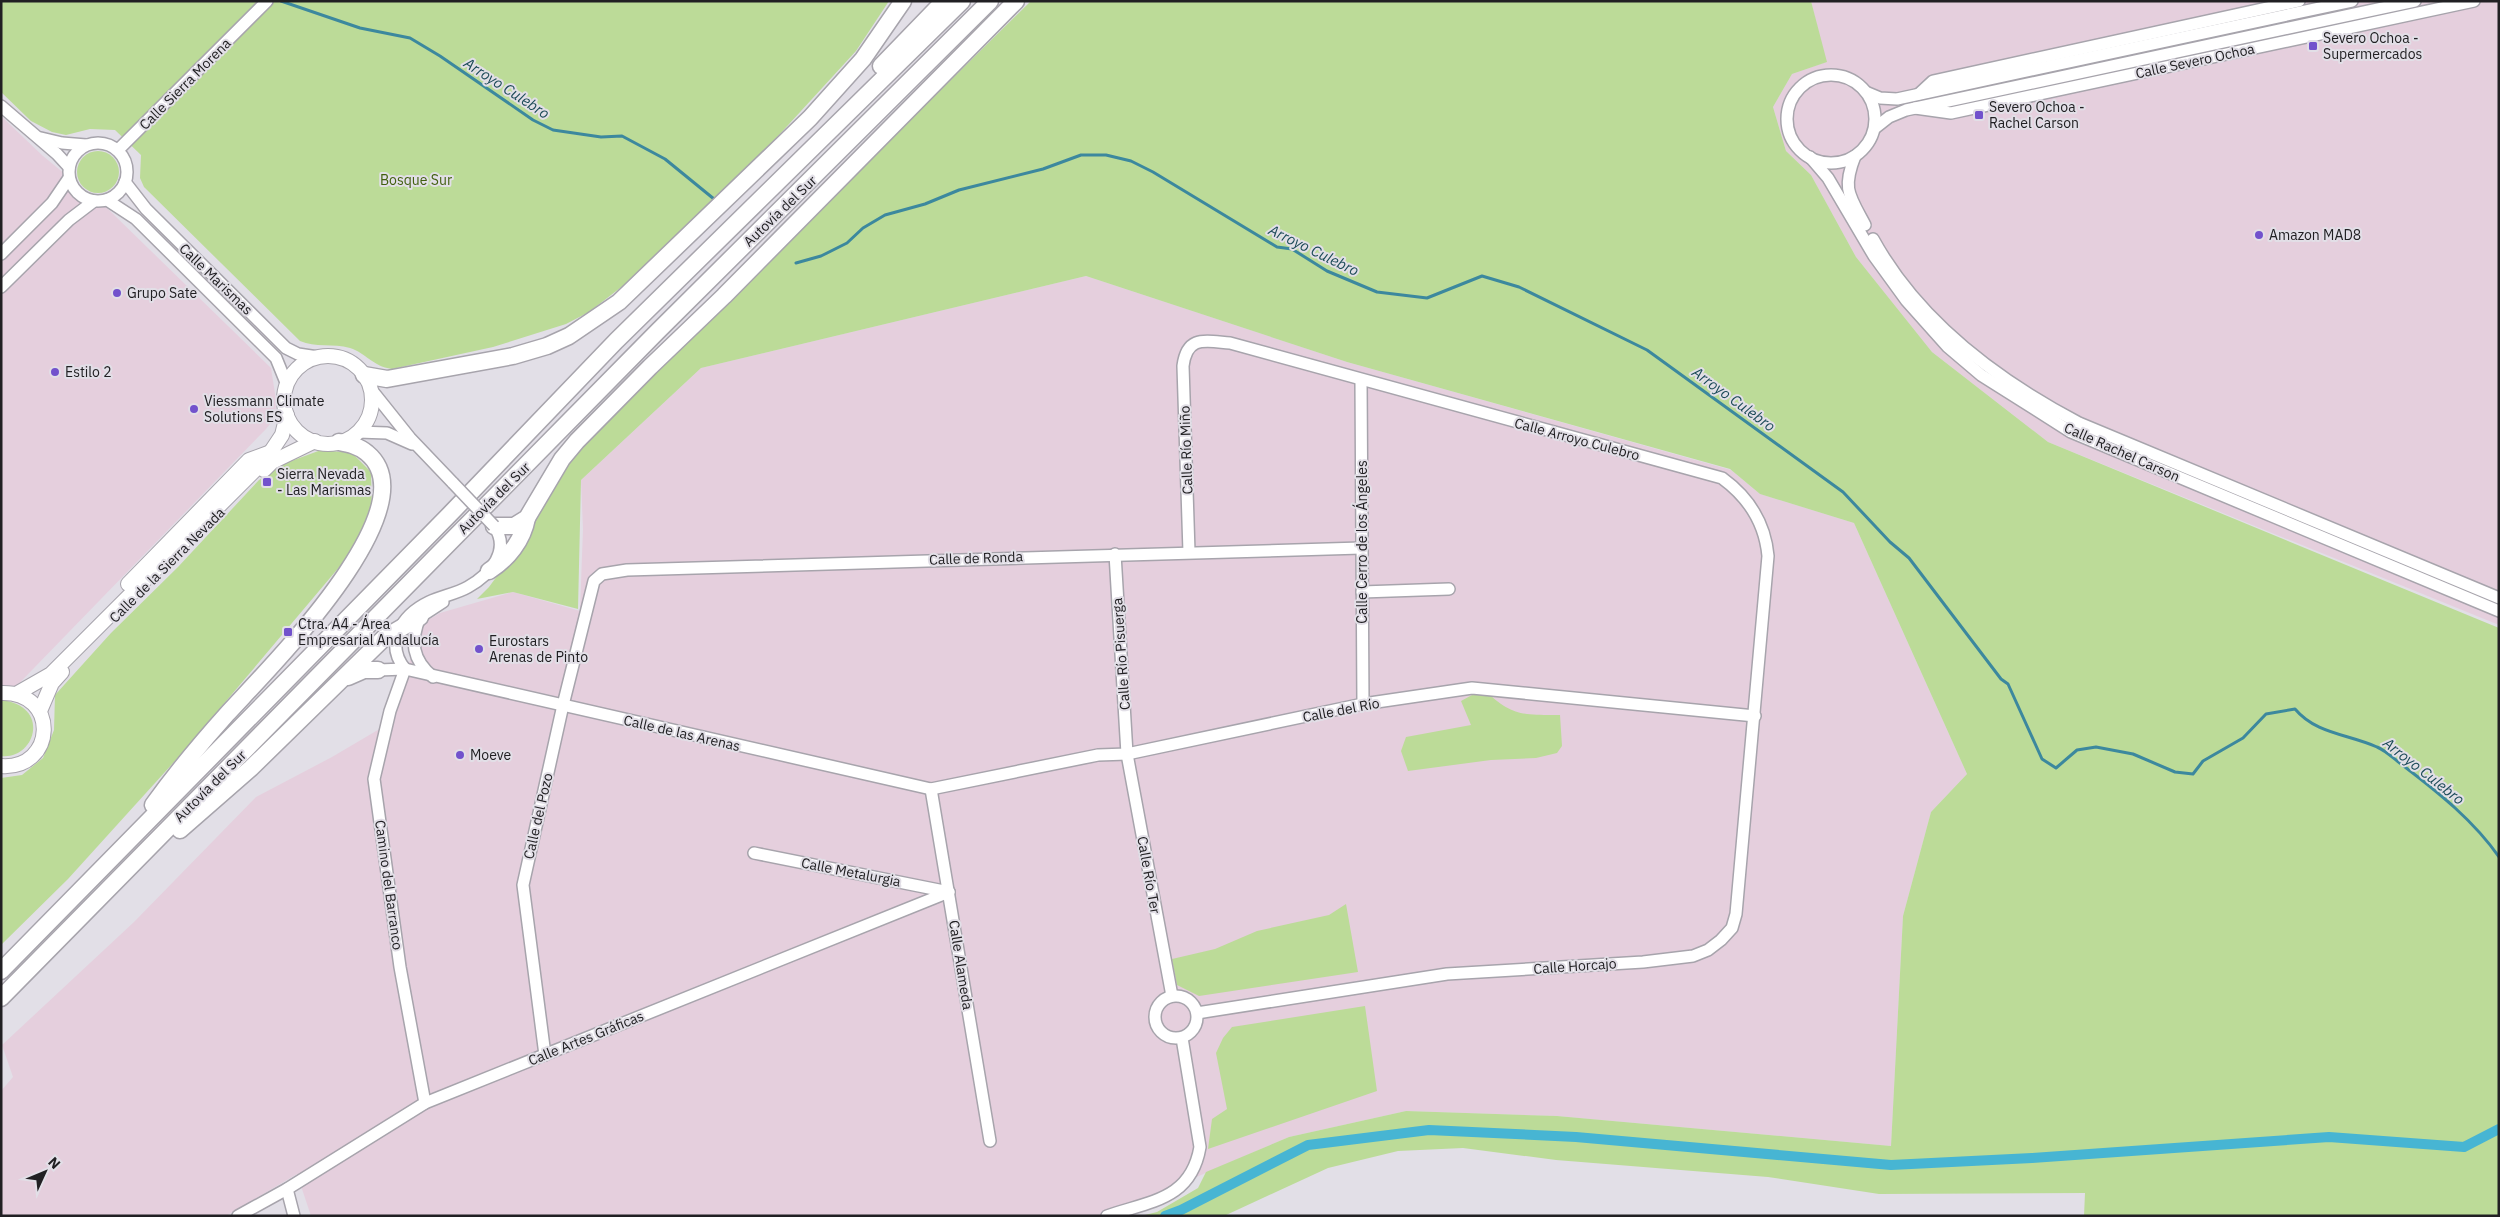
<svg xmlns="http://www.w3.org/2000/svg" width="2500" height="1217" font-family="'IBM Plex Sans',sans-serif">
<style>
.industrial{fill:#e5cfdd}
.green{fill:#bcdb98}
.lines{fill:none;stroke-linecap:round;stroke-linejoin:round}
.stream{stroke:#3c889e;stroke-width:3}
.canal{stroke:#47b5d3;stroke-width:10}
.minor-casing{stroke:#a7a4ac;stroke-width:14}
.major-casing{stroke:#a7a4ac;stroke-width:16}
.highway-casing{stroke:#a7a4ac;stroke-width:19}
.minor{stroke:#fff;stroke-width:11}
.major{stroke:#fff;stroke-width:14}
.highway{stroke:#fff;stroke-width:16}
.minor-bridge-casing{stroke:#a7a4ac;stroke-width:14;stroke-linecap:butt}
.minor-bridge{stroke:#fff;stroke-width:11}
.poi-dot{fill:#7252cc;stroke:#e2dfe7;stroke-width:2}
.labels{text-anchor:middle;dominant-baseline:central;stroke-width:4;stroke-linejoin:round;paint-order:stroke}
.poi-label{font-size:14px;fill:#212023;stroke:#e2dfe7;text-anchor:start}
.street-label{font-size:14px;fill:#212023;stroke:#e2dfe7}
.park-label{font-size:14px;fill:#415f0e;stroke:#e2dfe7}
.water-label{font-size:15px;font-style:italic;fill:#1b4a57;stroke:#e2dfe7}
</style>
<rect width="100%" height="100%" fill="#e2dfe7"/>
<g class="industrial">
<path d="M1811,1H2499V625L2048,442L1932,352L1856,257L1811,175L1786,151L1773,107L1792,74L1826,62Z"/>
<path d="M1,116L43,156L109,210L271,368L276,400L275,418L266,429L1,702Z"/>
<path d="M1086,276L1347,362L1731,470L1760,494L1854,523L1967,774L1931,812L1903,916L1891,1146L1557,1116L1406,1111L1289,1137L1125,1208L1100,1216H311L297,1174L226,1216H1V1091L13,1077L2,1045L134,922L256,797L332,757L388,724L423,623L440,613L513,592L580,611L583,529L581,480L701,368Z"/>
</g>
<g class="green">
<path d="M1,1H889L856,51L757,159L624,285L589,312L566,324L493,347L392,369C372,366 366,353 350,348C333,343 315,348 300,341L144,187L140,178L141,155L115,130L90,129L66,135L52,132L31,121L1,92Z"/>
<path d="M1031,1H1811L1827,62L1792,74L1773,107L1786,151L1811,175L1856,257L1932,352L2048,442L2499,628V1216H2084L2085,1193L1879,1194L1768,1177L1556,1160L1463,1148L1398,1151L1328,1168L1224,1216H1141L1157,1212L1198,1188L1206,1172L1289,1137L1406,1111L1557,1116L1891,1146L1903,916L1931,812L1967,774L1854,523L1760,494L1730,469L1347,362L1086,276L701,368L581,480L578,609L513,592L477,599L489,587L528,534L563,466L645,381Z"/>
<circle cx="98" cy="172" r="21"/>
<path d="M321,450L352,453L371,472L372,511L346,559L184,751L68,879L1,945V778L22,775L43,758L54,730L55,695L111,633L178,567L259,480L286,463Z"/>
<path d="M1483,689C1512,716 1521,715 1560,715L1562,746L1557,753L1536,758L1491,760L1408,771L1401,751L1406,737L1471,725L1461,701Z"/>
<path d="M1,700C52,706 35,760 1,756Z"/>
<path d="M1346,904L1358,972L1199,996L1177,985L1172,959L1215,949L1257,931L1329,915Z"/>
<path d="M1365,1006L1377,1091L1208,1149L1212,1119L1227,1109L1216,1053L1223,1038L1232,1027Z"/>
</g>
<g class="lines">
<g class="stream">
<path d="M281,1L360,28L410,38L440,56L533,120L553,130L601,137L622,136L665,159L714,199"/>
<path d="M796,263L821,256L847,243L863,228L885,215L925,204L959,190L1043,169L1081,155H1106L1131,161L1153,172L1277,247L1292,249L1327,271L1377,292L1427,298L1482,276L1519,287L1647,350L1843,492L1890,542L1909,558L2001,679L2008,684L2042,759L2056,768L2077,750L2096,747L2133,754L2175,772L2193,774L2203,761L2243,738L2266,714L2295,709C2316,734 2348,734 2377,747C2387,751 2396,761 2405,767C2439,793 2474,821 2499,857"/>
</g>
<path class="canal" d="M1165,1216L1181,1210L1308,1145L1429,1130L1576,1137L1891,1165L2032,1158L2329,1137L2464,1147L2499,1129"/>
<g class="minor-casing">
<g id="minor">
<circle cx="1831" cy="119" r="44"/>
<path d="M1868,93L1880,98L1897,99L2352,1"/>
<path d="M1919,94L1933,81L2299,1"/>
<path d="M1,106L57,154L69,167"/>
<path d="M1915,108L1951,113L2474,1"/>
<path d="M1875,128L1889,117L1906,110L2415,1"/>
<path d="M41,138L62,143L86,145"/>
<circle cx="98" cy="172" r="29"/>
<path d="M118,150L267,1"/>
<path d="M1855,156C1842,189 1849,195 1865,225"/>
<path d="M1810,157L1828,178L1874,256L1906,300L1948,347L1981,375L2071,432L2499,611"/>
<path d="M125,182L146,209L286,348L298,354L318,357"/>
<path d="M107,200L136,219L276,358L287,385"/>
<path d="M1873,239C1918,321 1997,380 2079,423L2499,598"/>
<path d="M1,254L52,203L69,178"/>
<path d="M1,287L69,220L94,201"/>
<path d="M1361,380L1363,704"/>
<path d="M370,388L410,438L453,483"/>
<path d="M358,432L387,433L412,444"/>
<path d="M1189,552L1183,366C1187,335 1205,341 1230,343L1722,478C1748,497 1765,523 1768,556L1736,914L1732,928L1721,940L1708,950L1693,956L1643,962L1447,974L1197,1013"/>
<path d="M1115,554L1127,754L1172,996"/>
<path d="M1362,592L1449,589"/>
<path d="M405,669L390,711L374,779L400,967L425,1103"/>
<path d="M405,669C384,643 402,615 429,602C441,596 456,594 468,587C491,574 511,550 494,526"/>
<path d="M378,670L405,669L931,789L1098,755L1127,754L1363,704L1472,688L1755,716"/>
<path d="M433,677C412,660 410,641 420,617L443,602"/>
<path d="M931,789L990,1141"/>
<path d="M754,853L949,892"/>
<circle cx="1176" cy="1017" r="21"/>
<path d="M545,1055L523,885L563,705L594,581L602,574L627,570L1361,548"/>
<path d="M287,1189L294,1216"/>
<path d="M238,1216L287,1189L425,1103L949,892"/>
<path d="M1107,1216C1150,1201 1191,1200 1200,1147L1182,1038"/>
</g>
</g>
<g class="major-casing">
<g id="major">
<circle cx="328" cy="400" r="44"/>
<path d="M264,470L272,462L315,441"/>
<path d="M128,584L249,460L268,453"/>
<path d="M1,693C60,691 56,770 1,766"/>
<path d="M16,694L51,674L266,459L282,435L287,415"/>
<path d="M40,711L52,683L62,672"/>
</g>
</g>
<g class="highway-casing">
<g id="highway">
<path d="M881,66L944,1"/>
<path d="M364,375L387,379L513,356L547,346L569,336L619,302L810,118L863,59L903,1"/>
<path d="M494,526H514L527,518L562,459L577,441L650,367L724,296L1016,1"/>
<path d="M489,571C508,559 523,540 527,518"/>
<path d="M348,677L364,670H378"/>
<path d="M153,805C176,773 201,743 227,714C264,673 433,507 367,453C359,446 349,444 339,442"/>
<path d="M180,830L251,768L384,638L420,617"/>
<path d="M1,971L450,514L616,341L962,1"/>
<path d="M1,998L657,332L990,1"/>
</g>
</g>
<use href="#minor" class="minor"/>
<use href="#major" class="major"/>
<use href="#highway" class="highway"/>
<g class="minor-bridge-casing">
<path id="minor-bridge" d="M453,483L494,526"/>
</g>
<use href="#minor-bridge" class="minor-bridge"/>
</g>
<g class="poi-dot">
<rect x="2308" y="41" width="10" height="10" rx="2.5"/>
<rect x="1974" y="110" width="10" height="10" rx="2.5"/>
<circle cx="2259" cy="235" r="5"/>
<circle cx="117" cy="293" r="5"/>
<circle cx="55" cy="372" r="5"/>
<circle cx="194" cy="409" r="5"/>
<rect x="262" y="477" width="10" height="10" rx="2.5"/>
<rect x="283" y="627" width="10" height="10" rx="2.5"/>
<circle cx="479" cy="649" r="5"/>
<circle cx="460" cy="755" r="5"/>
</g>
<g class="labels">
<g class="poi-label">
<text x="2323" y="38">Severo Ochoa -<tspan x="2323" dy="16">Supermercados</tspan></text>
<text x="1989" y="107">Severo Ochoa -<tspan x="1989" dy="16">Rachel Carson</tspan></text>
<text x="2269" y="235">Amazon MAD8</text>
<text x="127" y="293">Grupo Sate</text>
<text x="65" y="372">Estilo 2</text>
<text x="204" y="401">Viessmann Climate<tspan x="204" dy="16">Solutions ES</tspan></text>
<text x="277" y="474">Sierra Nevada<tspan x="277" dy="16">- Las Marismas</tspan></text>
<text x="298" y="624">Ctra. A4 - Área<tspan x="298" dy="16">Empresarial Andalucía</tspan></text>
<text x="489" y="641">Eurostars<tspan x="489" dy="16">Arenas de Pinto</tspan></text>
<text x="470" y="755">Moeve</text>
</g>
<g class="street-label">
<text transform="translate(2195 61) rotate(-12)">Calle Severo Ochoa</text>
<text transform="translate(185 84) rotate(-45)">Calle Sierra Morena</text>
<text transform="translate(780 211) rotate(-44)">Autovía del Sur</text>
<text transform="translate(216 279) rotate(44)">Calle Marismas</text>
<text transform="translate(1577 439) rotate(15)">Calle Arroyo Culebro</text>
<text transform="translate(1186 450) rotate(-92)">Calle Río Miño</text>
<text transform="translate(2122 452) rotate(24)">Calle Rachel Carson</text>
<text transform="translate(494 498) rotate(-45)">Autovía del Sur</text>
<text transform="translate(1362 542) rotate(-90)">Calle Cerro de los Ángeles</text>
<text transform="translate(976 558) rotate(-2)">Calle de Ronda</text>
<text transform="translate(167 565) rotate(-45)">Calle de la Sierra Nevada</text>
<text transform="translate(1121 654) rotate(-94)">Calle Río Pisuerga</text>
<text transform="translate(1341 710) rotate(-11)">Calle del Río</text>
<text transform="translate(682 733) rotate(13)">Calle de las Arenas</text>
<text transform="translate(210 786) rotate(-45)">Autovía del Sur</text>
<text transform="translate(538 816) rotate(-77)">Calle del Pozo</text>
<text transform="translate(851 872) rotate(11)">Calle Metalurgia</text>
<text transform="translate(1149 875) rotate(80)">Calle Río Ter</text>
<text transform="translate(389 885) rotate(82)">Camino del Barranco</text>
<text transform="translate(961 965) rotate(81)">Calle Alameda</text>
<text transform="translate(1575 966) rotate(-4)">Calle Horcajo</text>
<text transform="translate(586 1038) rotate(-22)">Calle Artes Gráficas</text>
</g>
<g class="park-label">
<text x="416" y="180">Bosque Sur</text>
</g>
<g class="water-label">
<text transform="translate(507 88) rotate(33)">Arroyo Culebro</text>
<text transform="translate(1314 250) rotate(26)">Arroyo Culebro</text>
<text transform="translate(1734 399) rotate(36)">Arroyo Culebro</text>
<text transform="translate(2424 771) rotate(38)">Arroyo Culebro</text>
</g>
</g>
<rect width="2500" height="1217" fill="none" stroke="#212023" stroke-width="5"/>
<g transform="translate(45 1172) rotate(46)" stroke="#e2dfe7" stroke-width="4" paint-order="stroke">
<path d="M0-4L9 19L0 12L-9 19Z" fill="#212023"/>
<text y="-8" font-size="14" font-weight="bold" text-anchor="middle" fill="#212023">N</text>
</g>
</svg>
